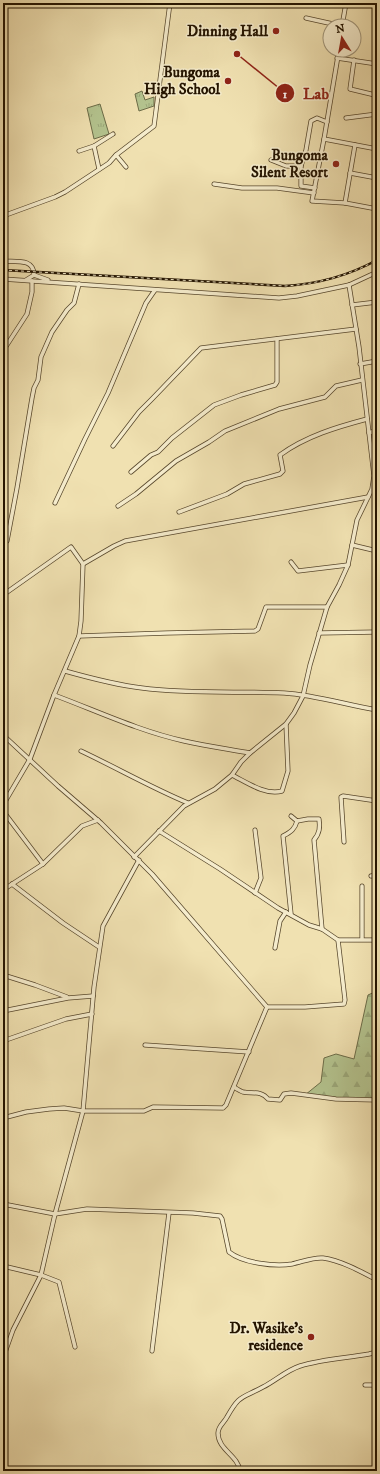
<svg xmlns="http://www.w3.org/2000/svg" width="380" height="1474" font-family="'IM FELL DW Pica',serif">
<style>
.grass{fill:url(#grass-tufts);stroke:#6c6c48}
.forest{fill:url(#forest-firs);stroke:#6c6c48}
.lines{fill:none;stroke-linecap:round;stroke-linejoin:round}
.minor-casing{stroke:#57472c;stroke-width:5}
.minor{stroke:#f5eccc;stroke-width:3.5}
.rail-casing{stroke:#241400;stroke-width:2.5}
.rail{stroke:#f5eccc;stroke-width:1;stroke-dasharray:3;stroke-linecap:butt}
.poi-dot{fill:#8f2418;stroke:#f5eccc;stroke-width:1.5}
.labels{text-anchor:middle;dominant-baseline:central;stroke-width:3;stroke-linejoin:round;paint-order:stroke}
.poi-label{font-size:15px;font-weight:bold;fill:#241400;stroke:#f5eccc;text-anchor:end}
.leader{fill:none;stroke:#8f2418;stroke-width:1.5}
.callout-dot{fill:#8f2418;stroke:#f5eccc;stroke-width:1.5}
.mark-label{font-size:12px;text-anchor:middle;font-weight:bold;fill:#fff}
.callout-label{font-size:16px;text-anchor:middle;font-weight:bold;fill:#8f2418;stroke:#f5eccc;stroke-width:3;stroke-linejoin:round;paint-order:stroke}
</style>
<defs>
<pattern id="grass-tufts" width="24" height="20" patternUnits="userSpaceOnUse"><rect width="24" height="20" fill="#b4c48f"/><path d="M3 7l-1-3M5 7V3M7 7l1-3M15 17l-1-3M17 17v-4M19 17l1-3" fill="none" stroke="#9ba87a"/></pattern>
<pattern id="forest-firs" width="22" height="20" patternUnits="userSpaceOnUse"><rect width="22" height="20" fill="#b4c48f"/><path d="M5 1l3.5 6h-7zM16 11l3.5 6h-7z" fill="#9ba87a"/></pattern>
</defs>
<rect width="100%" height="100%" fill="#f0e1b1"/>
<filter id="stains"><feTurbulence type="fractalNoise" baseFrequency=".005" numOctaves="4"/><feColorMatrix values="0 0 0 0 .2 0 0 0 0 .09 0 0 0 0 .02 0 0 0 .5 -.17"/></filter>
<radialGradient id="worn" r=".72"><stop offset=".6" stop-color="#630" stop-opacity="0"/><stop offset="1" stop-color="#630" stop-opacity=".3"/></radialGradient>
<g class="grass">
<path d="M142,91L145,100L154,97V106L139,111L135,94Z"/>
<path d="M100,104L109,134L94,139L87,108Z"/>
</g>
<path class="forest" d="M377,991V1098L355,1099L305,1095L321,1082L324,1058L336,1054L354,1059L368,995Z"/>
<g class="lines">
<g class="minor-casing">
<g id="minor">
<path d="M306,18L342,26"/>
<path d="M342,26L346,3"/>
<path d="M339,50L324,139L377,149"/>
<path d="M337,58L377,64"/>
<path d="M354,60L350,89L375,95"/>
<path d="M346,118L377,114"/>
<path d="M3,127H5"/>
<path d="M324,139L312,201L345,203L355,145"/>
<path d="M79,151L94,146"/>
<path d="M116,155L126,167"/>
<path d="M271,160L286,166H301"/>
<path d="M99,169L94,146L113,134"/>
<path d="M350,173L377,178"/>
<path d="M214,184L242,188H277L314,193"/>
<path d="M315,188L301,186V166L306,150L311,121L317,118L327,122"/>
<path d="M345,203L377,209"/>
<path d="M3,216L55,197L65,192L109,163L116,155L154,126L170,3"/>
<path d="M3,261C16,262 34,258 34,275L26,280"/>
<path d="M34,275L48,280"/>
<path d="M3,279L279,298L297,296L349,285L377,272"/>
<path d="M352,305L377,302"/>
<path d="M3,351L27,314L32,292V281"/>
<path d="M360,364L377,361"/>
<path d="M369,433L377,430"/>
<path d="M113,446L139,412L152,399L201,348L356,329"/>
<path d="M131,472L151,455L158,452L172,438L214,405L241,395L275,385L277,382V339"/>
<path d="M55,503L85,439L108,393L146,303L155,290"/>
<path d="M118,506L136,494L176,461L209,442L225,431L279,409L325,397L336,386L362,380"/>
<path d="M179,512L227,494L244,484L280,474L283,471L280,455C306,436 337,427 367,419"/>
<path d="M3,544L7,541L17,488L32,398L34,388L38,380L41,357L52,332L67,310L74,303L79,284"/>
<path d="M352,545L377,551"/>
<path d="M291,562L298,571L348,565"/>
<path d="M83,564L114,546L125,541L368,497"/>
<path d="M3,595L71,547L83,564L81,621L79,636L54,695L30,759L3,805"/>
<path d="M319,633L377,632"/>
<path d="M79,636L167,633L255,631L258,629L266,607H327"/>
<path d="M65,671C90,678 116,685 142,688C189,694 237,691 284,693C316,695 346,705 377,710"/>
<path d="M54,695C97,711 139,731 184,741C206,746 228,749 250,753"/>
<path d="M3,735L58,786L101,823L152,874L267,1007H305L344,1004L345,1000L338,940"/>
<path d="M81,751C117,768 152,788 188,803"/>
<path d="M232,775C246,782 266,796 282,791L288,771L286,724"/>
<path d="M3,811L43,864"/>
<path d="M291,816L297,821L308,819H319C320,827 320,833 314,840L322,929"/>
<path d="M255,830L261,878L255,893"/>
<path d="M159,831L220,869L278,908L309,925L322,929L338,940H377"/>
<path d="M344,842L341,797L343,796L377,801"/>
<path d="M134,857L184,806L215,789L221,784L232,775L241,762L250,753L286,724L294,713L303,696L310,665L327,607L339,585L348,565L357,520L372,489L374,476L359,347L349,285"/>
<path d="M371,876L377,875"/>
<path d="M12,884L63,923L99,947"/>
<path d="M3,890L43,864L82,826L98,820"/>
<path d="M291,914L283,836C291,832 295,829 297,821"/>
<path d="M362,939V886"/>
<path d="M275,948L280,921L286,912"/>
<path d="M3,975L35,985L67,997"/>
<path d="M3,1011L68,998L93,996"/>
<path d="M3,1041L66,1019L92,1014"/>
<path d="M145,1045L249,1052"/>
<path d="M234,1087C237,1089 240,1091 243,1092C252,1094 261,1090 268,1099L280,1100L284,1094L291,1093L336,1099L377,1100"/>
<path d="M3,1118L26,1112L49,1109L64,1108L83,1111H144L153,1107L223,1108L226,1105L267,1007"/>
<path d="M3,1204L55,1214L87,1209L193,1213L220,1216L222,1219L229,1252C243,1263 275,1267 292,1264C302,1262 313,1257 323,1258C340,1260 362,1272 377,1280"/>
<path d="M3,1266L41,1275L59,1282L75,1347"/>
<path d="M152,1351L169,1213"/>
<path d="M3,1358L13,1330L41,1275L55,1214L83,1111L94,987L103,926L139,860"/>
<path d="M365,1385H377"/>
<path d="M240,1471C238,1455 218,1450 218,1433C218,1426 224,1423 227,1417C240,1394 241,1399 263,1387C275,1381 287,1370 300,1366C322,1359 347,1358 369,1354L377,1352"/>
</g>
</g>
<use href="#minor" class="minor"/>
<g class="rail-casing">
<path id="rail" d="M3,270L285,286C317,284 348,276 377,260"/>
</g>
<use href="#rail" class="rail"/>
</g>
<g class="poi-dot">
<circle cx="276" cy="31" r="4"/>
<circle cx="228" cy="81" r="4"/>
<circle cx="336" cy="164" r="4"/>
<circle cx="311" cy="1337" r="4"/>
</g>
<g class="labels">
<g class="poi-label">
<text x="268" y="31">Dinning Hall</text>
<text x="220" y="72">Bungoma<tspan x="220" dy="17">High School</tspan></text>
<text x="328" y="155">Bungoma<tspan x="328" dy="17">Silent Resort</tspan></text>
<text x="303" y="1328">Dr. Wasike's<tspan x="303" dy="17">residence</tspan></text>
</g>
</g>
<path class="leader" d="M237 54L285 93"/>
<g class="callout-dot">
<circle cx="237" cy="54" r="4"/>
<circle cx="285" cy="93" r="10"/>
</g>
<g class="mark-label">
<text x="285" y="98">1</text>
</g>
<g class="callout-label">
<text x="316" y="99">Lab</text>
</g>
<rect width="380" height="1474" fill="none" stroke="#f0e1b1" stroke-width="16"/>
<rect x="4" y="4" width="372" height="1466" fill="none" stroke="#241400" stroke-width="2"/>
<rect x="8" y="8" width="364" height="1458" fill="none" stroke="#241400"/>
<g transform="translate(342 38) rotate(349)"><circle r="19" fill="#f5eccc" stroke="#a1967a"/>
<path d="M0-3L7 15L0 10L-7 15Z" fill="#8f2418"/>
<text y="-6" font-size="11" font-weight="bold" text-anchor="middle" fill="#241400">N</text>
</g>
<rect width="100%" height="100%" filter="url(#stains)"/>
<rect width="100%" height="100%" fill="url(#worn)"/>
</svg>
